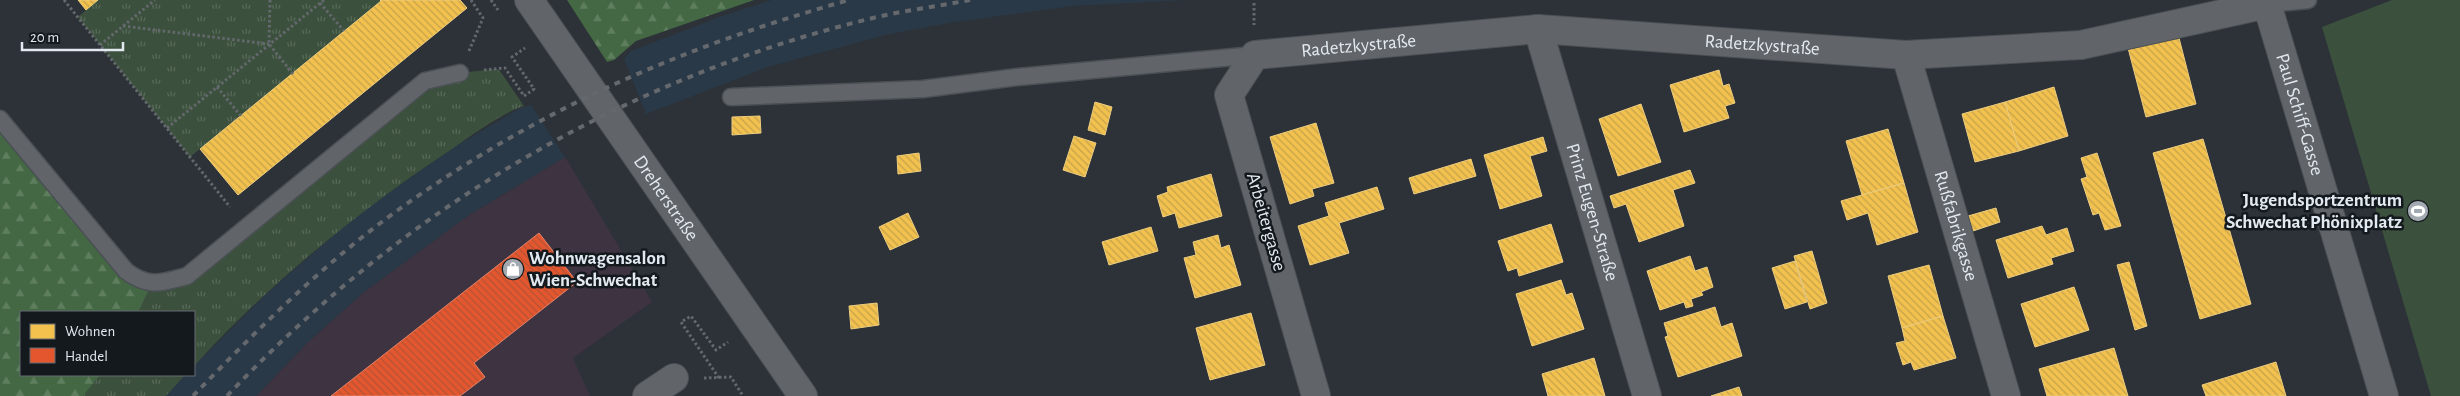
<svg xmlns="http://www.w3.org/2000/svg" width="2460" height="396" font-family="'Alegreya Sans',sans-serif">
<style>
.commercial{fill:#3d3341}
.built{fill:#2a3947}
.grass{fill:url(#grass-tufts)}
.forest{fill:url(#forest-firs)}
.garden{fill:#3c513d}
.homes{fill:url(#homes-back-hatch);stroke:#edcd7f}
.shops{fill:url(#shops-back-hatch);stroke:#e38368}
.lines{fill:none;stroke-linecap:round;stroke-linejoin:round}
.lane-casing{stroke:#4b5055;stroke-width:19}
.street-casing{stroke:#4b5055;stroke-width:30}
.secondary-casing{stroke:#4b5055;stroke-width:30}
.path{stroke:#63686c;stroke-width:3;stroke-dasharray:2.5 2.5;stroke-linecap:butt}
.lane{stroke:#616569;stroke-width:16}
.street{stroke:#616569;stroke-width:28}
.secondary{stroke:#616569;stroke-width:28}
.rail{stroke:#65696e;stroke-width:4;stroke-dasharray:6 6;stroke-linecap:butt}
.labels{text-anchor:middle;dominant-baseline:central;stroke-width:5;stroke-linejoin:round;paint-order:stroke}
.street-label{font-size:19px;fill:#e2e9f0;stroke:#14191e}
.poi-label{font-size:19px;font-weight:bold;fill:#e2e9f0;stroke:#14191e;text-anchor:end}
</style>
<defs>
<pattern id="grass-tufts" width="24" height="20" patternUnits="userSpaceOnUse" patternTransform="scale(1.25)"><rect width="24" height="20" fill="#3c513d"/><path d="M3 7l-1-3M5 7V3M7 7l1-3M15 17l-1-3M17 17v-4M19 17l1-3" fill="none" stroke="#586a59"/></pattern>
<pattern id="forest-firs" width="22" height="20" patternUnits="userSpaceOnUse" patternTransform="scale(1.25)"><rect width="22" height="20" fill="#436843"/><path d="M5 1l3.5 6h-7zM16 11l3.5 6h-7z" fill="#5e7e5e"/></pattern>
<pattern id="homes-back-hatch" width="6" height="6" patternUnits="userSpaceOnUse" patternTransform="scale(1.25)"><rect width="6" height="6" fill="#f2c14e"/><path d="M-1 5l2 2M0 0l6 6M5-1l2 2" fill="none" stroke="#c6a24c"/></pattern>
<pattern id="shops-back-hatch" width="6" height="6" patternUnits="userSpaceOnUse" patternTransform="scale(1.25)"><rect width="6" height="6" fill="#e4572e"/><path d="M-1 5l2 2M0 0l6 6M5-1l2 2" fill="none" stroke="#b45236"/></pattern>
</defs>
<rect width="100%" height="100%" fill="#2c3238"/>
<path class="commercial" d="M565,157L652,302L573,358L590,396H256L308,342L364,292L469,215Z"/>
<g class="built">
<path d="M772,0H1187L1073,6L954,22L885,35L768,67L646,114L624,59L631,51L725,15Z"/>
<path d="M531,105L565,157L469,215L364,292L308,342L256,396H166L185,375H194V366L265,295L356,216L456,146L520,108Z"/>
</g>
<g class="grass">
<path d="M98,0H380L381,1L190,157L78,17Z"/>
<path d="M496,69L500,71L524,106C503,112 468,138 449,151C356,213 270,283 194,366V312H138L152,284L167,281L425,81L460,73Z"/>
<path d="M100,375H185L166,396H83Z"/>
</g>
<g class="forest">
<path d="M567,0H754L636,41L614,60L607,62Z"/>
<path d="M0,119L126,271L152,284L138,312H21V375H100L83,396H0Z"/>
</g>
<path class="garden" d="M2392,0H2460V396H2431L2322,27Z"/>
<g class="homes">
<path d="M78,0H98L86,10Z"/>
<path d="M380,0H460L467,8L238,195L200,149L381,1Z"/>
<path d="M2178,34L2196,104L2146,117L2128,48Z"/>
<path d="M1719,70L1723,86L1729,84L1735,103L1725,106L1729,118L1684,132L1670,85Z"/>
<path d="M2054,87L2068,136L2019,151L2005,102Z"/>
<path d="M1095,102L1112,107L1105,135L1088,130Z"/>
<path d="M2005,102L2019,151L1975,162L1962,114Z"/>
<path d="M1641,104L1661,162L1618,176L1599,119Z"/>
<path d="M760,116L761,133L732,135V117Z"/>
<path d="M1316,123L1334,183L1312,189L1314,196L1290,204L1270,137Z"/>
<path d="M1888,129L1904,183L1862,195L1846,141Z"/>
<path d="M1074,136L1096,143L1085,177L1063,170Z"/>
<path d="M1543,137L1547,151L1530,156L1542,196L1500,209L1484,155Z"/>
<path d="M2203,139L2251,304L2200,319L2153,153Z"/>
<path d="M919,153L921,171L898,174L897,156Z"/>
<path d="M2097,153L2121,226L2105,230L2099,213L2093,215L2081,179L2087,177L2081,158Z"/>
<path d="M1471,159L1476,176L1414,194L1409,178Z"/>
<path d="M1690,170L1695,183L1673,190L1684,226L1639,242L1626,204L1614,208L1610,196Z"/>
<path d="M1211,174L1222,216L1179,228L1175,213L1163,217L1157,196L1168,192L1167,187Z"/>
<path d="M1904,183L1918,232L1877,245L1868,213L1847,220L1841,201Z"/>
<path d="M1377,187L1384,209L1339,223L1349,253L1310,265L1298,226L1329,216L1325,203Z"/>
<path d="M1996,208L2000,222L1973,231L1968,216Z"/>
<path d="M908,213L919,237L890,250L879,227Z"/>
<path d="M1551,224L1563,262L1519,276L1517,268L1508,271L1498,241Z"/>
<path d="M2042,226L2046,235L2067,228L2074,251L2051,258L2053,264L2008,278L1996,240Z"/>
<path d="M1151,227L1158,251L1109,265L1102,242Z"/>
<path d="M1218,235L1221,248L1229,245L1241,285L1195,298L1184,258L1196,255L1193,242Z"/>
<path d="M1812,251L1827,303L1810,309L1794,256Z"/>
<path d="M1690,256L1695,271L1707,267L1713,287L1701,292L1703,295L1691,299L1693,306L1686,308L1684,302L1660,310L1647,271Z"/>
<path d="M1795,261L1807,302L1785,309L1772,268Z"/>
<path d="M2129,262L2147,326L2135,330L2117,265Z"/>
<path d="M1929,265L1943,316L1902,328L1888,276Z"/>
<path d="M1561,280L1566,295L1572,293L1584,329L1532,346L1516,294Z"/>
<path d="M2074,287L2089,330L2035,347L2021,304Z"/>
<path d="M877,303L879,325L851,329L849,306Z"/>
<path d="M1715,307L1721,327L1732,323L1742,356L1678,377L1665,337L1668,336L1664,323Z"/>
<path d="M1251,313L1265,365L1210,380L1196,328Z"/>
<path d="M1943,316L1956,358L1914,370L1911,362L1903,365L1896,343L1905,341L1902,328Z"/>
<path d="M2114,348L2128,396H2047L2039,369Z"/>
<path d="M1594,358L1605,396H1548L1542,374Z"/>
<path d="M2276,362L2286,396H2206L2202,385Z"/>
<path d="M1739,387L1742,396H1711Z"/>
</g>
<path class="shops" d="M539,233L577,282L474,363L485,377L460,396H331Z"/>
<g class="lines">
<g class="lane-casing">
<g id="lane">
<path d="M2267,4L2308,0"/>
<path d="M731,97L923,89L1018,77L1255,55"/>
<path d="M0,119L126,271C148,288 161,283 187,276L425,81L460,73"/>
</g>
</g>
<g class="street-casing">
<g id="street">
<path id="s1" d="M1538,29L1647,396"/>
<path id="s2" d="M1906,55L2006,396"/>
<path d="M647,396L674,378"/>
<path id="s3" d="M1316,396L1229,95L1255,55L1538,29L1906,55L2081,45L2267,4L2384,396"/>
</g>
</g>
<g class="secondary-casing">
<g id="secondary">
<path id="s4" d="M529,0L803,396"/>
</g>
</g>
<g class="path">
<path d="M64,0L230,207"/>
<path d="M270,0L269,44L293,74"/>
<path d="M491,0L498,10"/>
<path d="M320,3L344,31"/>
<path d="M1254,3V25"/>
<path d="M123,26L269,44"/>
<path d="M100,45L155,0"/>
<path d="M469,51L483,18L471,0"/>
<path d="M484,70L505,68L524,96L534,89L512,57L525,48"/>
<path d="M217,87L241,116"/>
<path d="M167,128L324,0"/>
<path d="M704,378L731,377L743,396"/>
<path d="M719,378L681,322L691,316L716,350L728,342"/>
</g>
<use href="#lane" class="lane"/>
<use href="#street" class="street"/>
<use href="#secondary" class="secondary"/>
<g class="rail">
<path d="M193,396C257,330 323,264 398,210C540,108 682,47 849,0"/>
<path d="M227,396C406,207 623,78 877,17C907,10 939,6 970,0"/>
</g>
</g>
<defs>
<g id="stadium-disc" transform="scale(1.125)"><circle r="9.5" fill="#a2a9b0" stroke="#14191e"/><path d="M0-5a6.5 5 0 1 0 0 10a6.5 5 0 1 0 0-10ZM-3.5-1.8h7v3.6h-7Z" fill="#fff"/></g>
<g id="shop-disc" transform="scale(1.125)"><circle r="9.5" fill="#a2a9b0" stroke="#14191e"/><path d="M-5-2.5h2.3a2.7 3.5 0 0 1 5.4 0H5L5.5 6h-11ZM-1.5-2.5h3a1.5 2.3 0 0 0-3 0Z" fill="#fff"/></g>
</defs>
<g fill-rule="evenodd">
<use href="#stadium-disc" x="2418" y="211"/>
<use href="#shop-disc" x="513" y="269"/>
</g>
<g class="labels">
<g class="street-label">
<text stroke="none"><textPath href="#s3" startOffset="465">Radetzkystraße</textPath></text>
<text stroke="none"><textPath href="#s3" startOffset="870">Radetzkystraße</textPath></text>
<text stroke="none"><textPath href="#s3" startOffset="1495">Paul Schiff-Gasse</textPath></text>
<text stroke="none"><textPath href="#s4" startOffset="241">Dreherstraße</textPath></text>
<text stroke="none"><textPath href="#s1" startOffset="191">Prinz Eugen-Straße</textPath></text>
<text transform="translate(1266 222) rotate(74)">Arbeitergasse</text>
<text stroke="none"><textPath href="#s2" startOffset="178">Rußfabrikgasse</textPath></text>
</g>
<g class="poi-label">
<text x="2402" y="200">Jugendsportzentrum<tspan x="2402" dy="22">Schwechat Phönixplatz</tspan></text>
<text x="529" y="258" text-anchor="start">Wohnwagensalon<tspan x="529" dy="22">Wien-Schwechat</tspan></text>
</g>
</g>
<rect x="20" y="311" width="175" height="65" fill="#14191e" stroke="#666c72"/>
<rect x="30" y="324" width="25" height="15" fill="#f2c14e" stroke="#666c72"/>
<text x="65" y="336" font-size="15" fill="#e2e9f0">Wohnen</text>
<rect x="30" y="348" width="25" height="15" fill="#e4572e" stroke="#666c72"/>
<text x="65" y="361" font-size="15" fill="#e2e9f0">Handel</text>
<path d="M22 42v8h101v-8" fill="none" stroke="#e2e9f0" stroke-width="2.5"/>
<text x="30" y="42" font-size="15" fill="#e2e9f0" stroke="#14191e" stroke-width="4" paint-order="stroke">20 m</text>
</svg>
